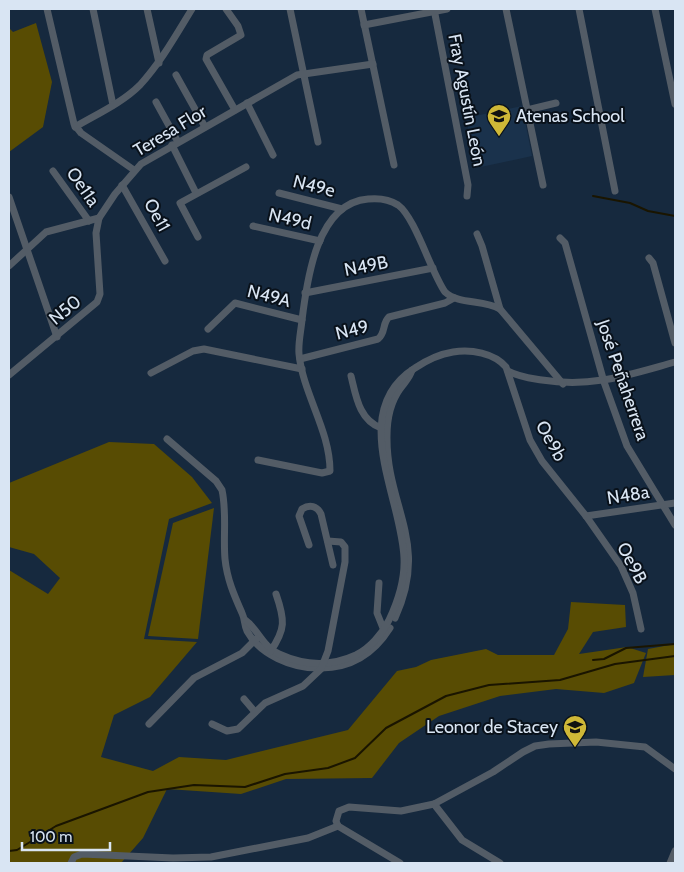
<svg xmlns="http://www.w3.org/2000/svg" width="684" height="872" font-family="Cabin,sans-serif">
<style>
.built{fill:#1a324c}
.green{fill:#584c03}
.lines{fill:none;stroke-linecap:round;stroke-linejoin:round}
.stream{stroke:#1a1500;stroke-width:2}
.minor{stroke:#535c66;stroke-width:7}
.labels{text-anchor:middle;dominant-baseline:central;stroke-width:4;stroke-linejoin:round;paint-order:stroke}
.street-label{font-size:18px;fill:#d9e5f3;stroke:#09111a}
.poi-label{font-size:18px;fill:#d9e5f3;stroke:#09111a;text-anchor:start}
</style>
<rect width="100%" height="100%" fill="#16293e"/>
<path class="built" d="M522,106L532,156L476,168L466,118Z"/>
<g class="green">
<path d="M36,23L52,82L43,127L9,152V28L13,32Z"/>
<path d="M109,442L154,444L192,477L212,503L169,519L144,639L197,642L150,697L114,715L101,757L153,771L179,757L226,760L348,730L397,671L416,667L431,660L486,649L498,655H554L568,629L571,602L625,605L626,627L593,632L579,654L627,647L646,653L634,683L604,693L556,689L500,696L439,716L399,743L372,778L286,779L241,794L167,789L143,838L121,863H9V570L48,594L60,578L34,554L9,547V483Z"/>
<path d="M214,508L198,639L148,636L173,523Z"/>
<path d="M675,644V675L643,677L648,649Z"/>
</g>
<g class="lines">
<g class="stream">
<path d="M593,196L630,203L648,211L675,216"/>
<path d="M593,660L604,659L626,648L675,644"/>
<path d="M9,851L17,850L56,826L148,792L194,785L245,787L285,774L328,768L355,758L386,728L446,696L489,685L560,680L615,664L675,656"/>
</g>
<g class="minor">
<path d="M47,9L74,124L81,133L134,170"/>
<path d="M93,9L113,105"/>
<path d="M147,9L159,63"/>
<path d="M226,9L238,26L241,35L207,55L206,59L235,110"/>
<path d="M290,9L318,142"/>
<path d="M361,9L394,165"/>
<path d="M434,9L468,185L467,196"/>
<path d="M506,9L543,185"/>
<path d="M579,9L615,191"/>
<path d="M655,9L675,104"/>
<path d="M364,25L447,9"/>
<path d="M176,75L205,127"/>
<path d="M156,102L178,142"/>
<path d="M247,103L273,155"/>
<path d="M527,110L556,103"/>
<path d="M75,127C97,114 122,103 140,85C161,62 176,35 192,9"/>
<path d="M172,145L196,193"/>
<path d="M53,171L89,221"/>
<path d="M122,185L165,261"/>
<path d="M279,193L342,209"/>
<path d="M9,197L57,337"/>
<path d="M253,226L320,241"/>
<path d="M477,234L482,246L500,309"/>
<path d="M198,237L180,203L246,167"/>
<path d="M560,238L565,243L604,382L627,446L675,525"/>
<path d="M649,258L653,263L675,343"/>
<path d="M9,266L46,232L99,218"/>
<path d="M305,293L433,268"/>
<path d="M208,329L235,303L302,320"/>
<path d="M300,359L378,339C386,333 382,323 389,317L445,303L454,298"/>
<path d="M508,371C519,377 530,378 542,380C592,388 628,375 675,362"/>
<path d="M151,373L193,351L204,349L302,369"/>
<path d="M9,375L97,302L100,294L96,233L99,218L115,194L141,164L297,75L373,64"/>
<path d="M351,376C356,396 359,420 381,428"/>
<path d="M167,439L216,481L222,490C227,513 223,536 225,559C227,579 234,595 242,613C245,619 244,625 247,631C260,655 292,668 318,668C350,669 373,655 390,628"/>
<path d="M258,460L322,473L330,471C330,430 303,394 299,354C298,343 301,331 302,320C307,279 317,203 368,199C378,198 389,199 398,205C415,217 431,272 445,292C459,305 483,299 500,309L563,384"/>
<path d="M586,516L675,503"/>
<path d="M309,545L299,516L302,509C310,504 317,506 321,514L333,565"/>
<path d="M379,583L377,613L385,633"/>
<path d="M395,618C430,542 386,507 387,436C387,419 390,403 400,389C404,383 410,378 412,370"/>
<path d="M245,620C258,629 262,646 279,654C305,666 330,667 356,655C370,648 382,634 389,620C398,601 405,579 404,558C402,498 347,411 415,368C427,360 440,354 453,352C471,349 494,353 506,367L530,440L542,461L586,516L621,566L633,593L641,629"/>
<path d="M270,652C286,629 285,620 276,594"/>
<path d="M244,699L255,712"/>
<path d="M149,724L194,678L242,653L256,639"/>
<path d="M212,724L227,731L238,729L265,703L303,686L321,669L328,651L345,562V547L341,542L328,541"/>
<path d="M434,804L462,840L500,863"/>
<path d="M338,826L336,821L339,811L349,807L401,811L434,804L493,772L523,752L535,746L549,744L596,742L645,747L675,769"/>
<path d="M338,826L400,863"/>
<path d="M71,863L74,857L82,854L173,858L211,857L308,838L338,826"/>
<path d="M670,863L675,851"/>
</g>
</g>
<defs>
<g id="school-pin" transform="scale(1.25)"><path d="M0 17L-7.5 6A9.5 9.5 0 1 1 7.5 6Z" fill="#cfb837" stroke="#09111a"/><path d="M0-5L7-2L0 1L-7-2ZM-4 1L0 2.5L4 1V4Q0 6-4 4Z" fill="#111"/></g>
</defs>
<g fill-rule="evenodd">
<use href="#school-pin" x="499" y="116"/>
<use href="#school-pin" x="575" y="727"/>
</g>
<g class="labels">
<g class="street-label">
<text transform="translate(467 100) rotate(79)">Fray Agustín León</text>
<text transform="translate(170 131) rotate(-31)">Teresa Flor</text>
<text transform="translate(314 186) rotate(14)">N49e</text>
<text transform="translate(83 187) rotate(55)">Oe11a</text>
<text transform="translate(157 215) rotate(61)">Oe11</text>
<text transform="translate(290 219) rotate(13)">N49d</text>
<text transform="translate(366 266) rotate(-11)">N49B</text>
<text transform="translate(269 296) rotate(14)">N49A</text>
<text transform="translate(65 310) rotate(-40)">N50</text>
<text transform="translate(352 330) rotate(-14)">N49</text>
<text transform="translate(623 380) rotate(71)">José Peñaherrera</text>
<text transform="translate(551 441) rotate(61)">Oe9b</text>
<text transform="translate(628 495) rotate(-9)">N48a</text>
<text transform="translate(632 563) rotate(62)">Oe9B</text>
</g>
<g class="poi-label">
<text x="516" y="116">Atenas School</text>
<text x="558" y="727" text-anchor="end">Leonor de Stacey</text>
</g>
</g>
<rect width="684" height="872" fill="none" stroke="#d9e5f3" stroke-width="20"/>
<path d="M22 842v8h88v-8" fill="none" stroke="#d9e5f3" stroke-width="2.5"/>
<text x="30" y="842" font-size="15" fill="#d9e5f3" stroke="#09111a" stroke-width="4" paint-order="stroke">100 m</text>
</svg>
